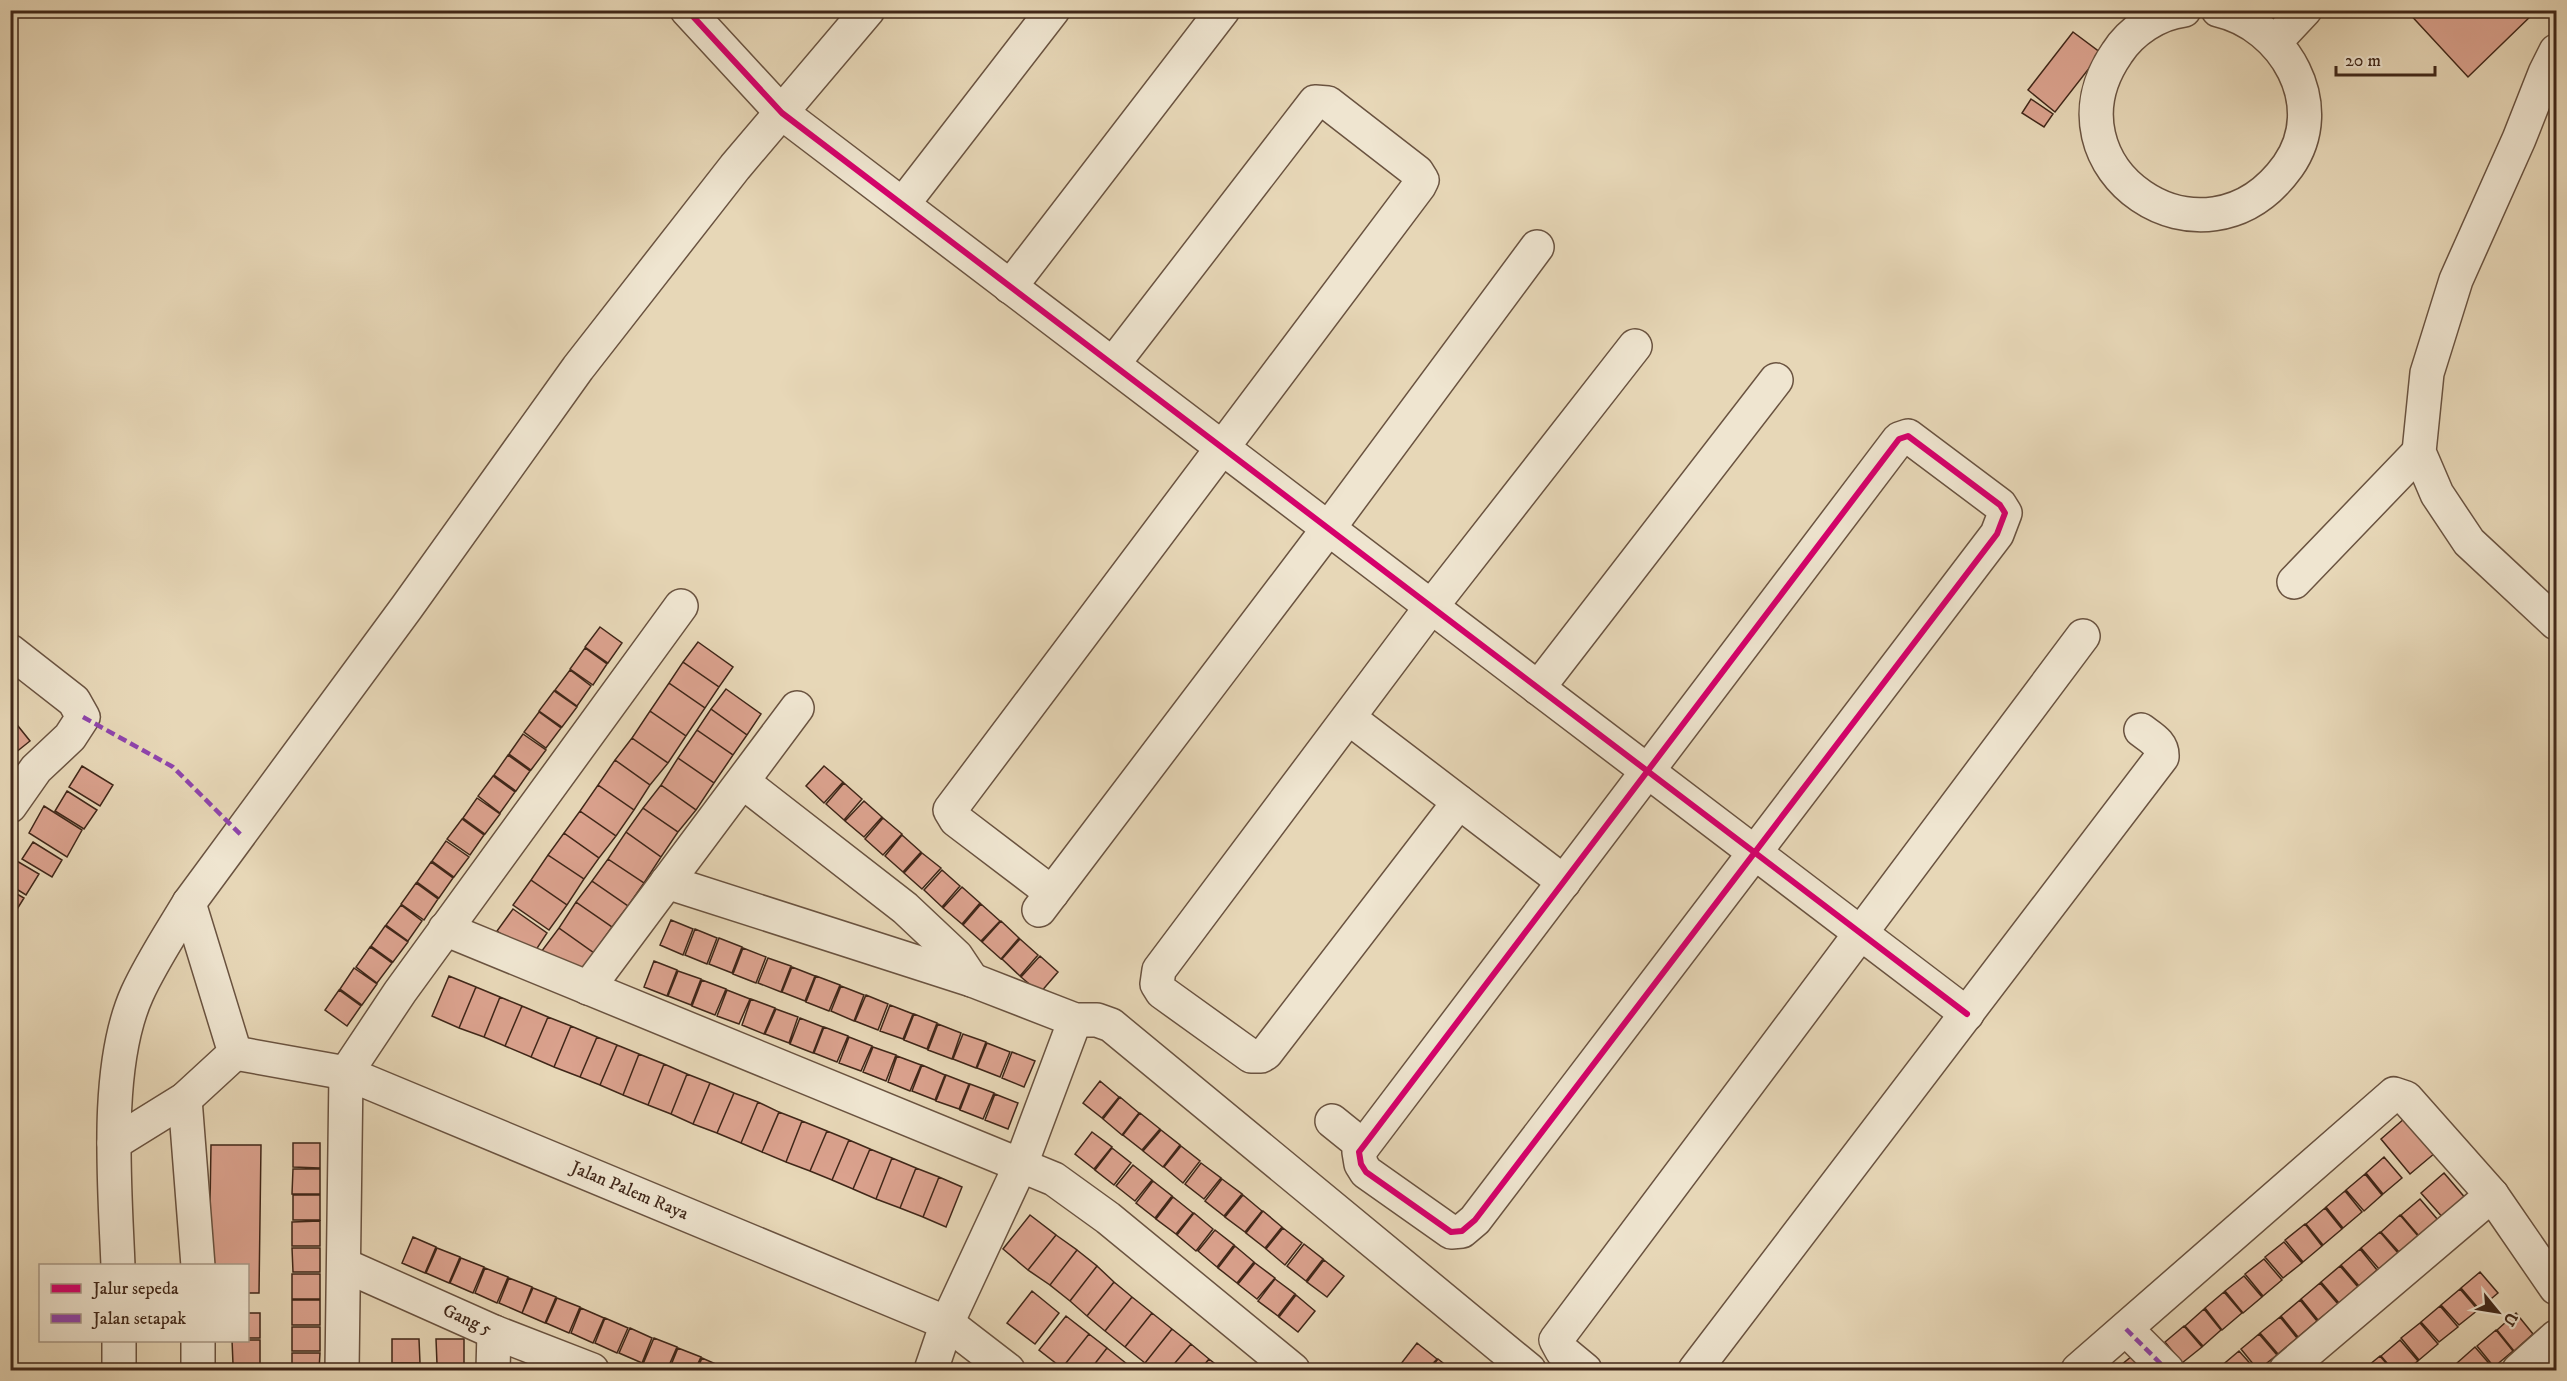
<svg xmlns="http://www.w3.org/2000/svg" width="2567" height="1381" viewBox="0 0 2567 1381" font-family="'IM FELL DW Pica',serif">
	<style>
		.building { fill: #dba28e; stroke: #402719; stroke-width: 1.5 }
		.lines { fill: none; stroke-linecap: round; stroke-linejoin: round }
		.minor-casing { stroke: #6a5340; stroke-width: 36 }
		.minor { stroke: #efe5d0; stroke-width: 33 }
		.quiet { stroke: #8e44ad; stroke-width: 4.5; stroke-dasharray: 9 4.5; stroke-linecap: butt }
		.cycleway-casing { stroke: #efe5d0; stroke-width: 10 }
		.cycleway { stroke: #d6006c; stroke-width: 6 }
		.labels { text-anchor: middle; dominant-baseline: central; stroke-width: 5; stroke-linejoin: round; paint-order: stroke }
		.street-label { font-size: 18px; fill: #402719; stroke: #efe5d0 }
	</style>
	<rect width="100%" height="100%" fill="#e7d7b7"/>
	<filter id="stains"><feTurbulence type="fractalNoise" baseFrequency=".00333" numOctaves="4"/><feColorMatrix values="0 0 0 0 .2 0 0 0 0 .09 0 0 0 0 .02 0 0 0 .5 -.17"/></filter>
	<radialGradient id="worn" r=".72"><stop offset=".6" stop-color="#630" stop-opacity="0"/><stop offset="1" stop-color="#630" stop-opacity=".3"/></radialGradient>
	<!-- building -->
	<path class="building" d="M2406 10H2537L2468 77Z
		M2073 32 2101 53 2055 112 2028 90Z
		M2031 99 2053 114 2044 127 2022 113Z
		M600 627 622 643 608 663 585 647Z
		M698 642 733 667 719 687 683 662Z
		M585 648 607 664 593 685 570 669Z
		M683 662 719 687 705 708 669 683Z
		M570 670 591 686 577 706 555 690Z
		M669 683 705 708 686 736 650 711Z
		M726 689 761 714 747 735 711 709Z
		M554 691 577 707 562 727 539 711Z
		M711 709 747 735 733 755 697 730Z
		M650 711 686 736 668 763 632 738Z
		M539 712 561 728 546 748 524 732Z
		M10 716 30 741 10 757Z
		M697 730 733 755 714 783 678 758Z
		M523 734 546 750 531 770 509 754Z
		M632 738 668 763 650 785 615 760Z
		M508 755 530 771 516 791 494 775Z
		M678 758 714 783 696 810 661 785Z
		M615 760 650 785 634 810 598 785Z
		M82 766 113 785 100 806 69 787Z
		M824 766 843 782 824 803 806 786Z
		M493 776 515 792 500 813 478 796Z
		M844 783 862 799 844 820 826 804Z
		M598 785 634 810 616 836 580 811Z
		M661 785 696 810 678 832 643 808Z
		M67 791 97 810 84 829 55 811Z
		M477 798 500 814 485 834 463 818Z
		M864 801 882 817 864 837 845 821Z
		M44 806 82 830 67 857 29 833Z
		M643 808 678 832 661 857 626 832Z
		M580 811 616 836 599 858 564 833Z
		M883 818 902 834 883 855 865 839Z
		M462 819 484 835 470 855 447 839Z
		M626 832 661 857 644 883 608 859Z
		M564 833 599 858 584 879 548 855Z
		M902 835 921 852 903 872 885 856Z
		M446 841 469 857 454 877 432 861Z
		M33 842 62 860 52 877 22 859Z
		M922 853 941 868 922 889 904 873Z
		M548 855 584 879 567 905 531 880Z
		M10 857 39 874 26 895 10 885Z
		M608 859 644 883 628 906 592 881Z
		M431 862 453 878 439 898 417 882Z
		M942 870 960 886 942 907 924 890Z
		M531 880 567 905 549 930 513 905Z
		M592 881 628 906 612 927 576 902Z
		M416 883 438 899 424 920 401 904Z
		M962 887 980 903 962 924 943 908Z
		M10 890 24 898 11 919 10 918Z
		M576 902 612 927 594 953 559 928Z
		M981 904 1000 921 981 941 963 925Z
		M401 905 422 921 408 941 386 925Z
		M513 909 547 933 532 956 497 931Z
		M671 920 693 929 683 955 660 945Z
		M1001 921 1019 938 1001 959 982 942Z
		M385 926 408 942 393 962 371 946Z
		M559 928 594 953 577 977 541 952Z
		M695 929 717 938 707 964 685 955Z
		M719 938 742 947 732 973 709 964Z
		M1020 939 1038 955 1020 976 1002 959Z
		M370 947 392 963 377 983 356 967Z
		M743 948 766 957 756 983 733 974Z
		M1040 956 1058 972 1040 993 1021 977Z
		M768 958 791 966 781 992 758 983Z
		M654 961 677 970 667 996 644 987Z
		M792 967 815 976 805 1001 782 992Z
		M354 968 377 984 362 1005 340 989Z
		M678 971 701 979 691 1005 668 996Z
		M449 976 476 987 459 1028 432 1016Z
		M816 976 840 985 829 1011 806 1002Z
		M702 980 726 989 715 1015 692 1006Z
		M841 986 864 995 854 1021 831 1011Z
		M476 987 500 997 484 1037 459 1028Z
		M339 990 361 1006 347 1026 325 1010Z
		M727 990 750 999 739 1024 717 1016Z
		M866 995 888 1004 878 1030 855 1021Z
		M500 997 522 1006 505 1046 484 1037Z
		M751 999 775 1008 764 1034 742 1025Z
		M890 1005 913 1014 903 1039 880 1031Z
		M522 1006 548 1017 531 1057 505 1046Z
		M776 1009 798 1017 789 1043 765 1034Z
		M914 1014 937 1023 927 1049 904 1040Z
		M548 1017 571 1026 554 1067 531 1057Z
		M800 1018 823 1027 813 1053 790 1044Z
		M938 1024 961 1033 952 1059 928 1050Z
		M571 1026 597 1037 580 1077 554 1067Z
		M824 1027 848 1036 837 1062 814 1053Z
		M963 1034 986 1042 976 1068 953 1059Z
		M597 1037 617 1045 600 1085 580 1077Z
		M849 1037 872 1046 861 1071 839 1063Z
		M987 1043 1010 1052 1000 1077 977 1068Z
		M617 1045 639 1054 623 1095 600 1085Z
		M873 1047 896 1055 886 1081 863 1072Z
		M1012 1052 1035 1061 1024 1087 1002 1078Z
		M639 1054 664 1064 648 1105 623 1095Z
		M897 1056 921 1065 910 1091 888 1082Z
		M664 1064 687 1074 671 1114 648 1105Z
		M922 1065 945 1075 935 1100 912 1091Z
		M687 1074 710 1083 693 1124 671 1114Z
		M946 1075 969 1084 959 1109 936 1101Z
		M1100 1081 1119 1097 1102 1118 1083 1103Z
		M710 1083 734 1093 717 1133 693 1124Z
		M970 1084 994 1093 983 1119 960 1110Z
		M734 1093 758 1102 741 1143 717 1133Z
		M995 1094 1018 1103 1008 1129 985 1120Z
		M1120 1097 1139 1113 1122 1135 1103 1119Z
		M758 1102 779 1112 762 1152 741 1143Z
		M779 1112 802 1121 786 1162 762 1152Z
		M1140 1113 1160 1129 1142 1150 1123 1135Z
		M2405 1118 2435 1153 2410 1174 2381 1139Z
		M802 1121 827 1131 810 1171 786 1162Z
		M1161 1130 1180 1145 1163 1167 1143 1151Z
		M827 1131 849 1140 832 1180 810 1171Z
		M1092 1132 1112 1147 1094 1169 1075 1154Z
		M849 1140 870 1149 853 1189 832 1180Z
		M293 1143H320V1168L293 1167Z
		M211 1145H261L259 1293H248V1266H209Z
		M1181 1146 1200 1161 1183 1183 1164 1167Z
		M1112 1148 1131 1163 1114 1185 1095 1170Z
		M870 1149 892 1158 876 1199 853 1189Z
		M2384 1157 2402 1178 2383 1194 2366 1173Z
		M892 1158 916 1168 900 1208 876 1199Z
		M1201 1163 1221 1178 1204 1199 1185 1184Z
		M1133 1165 1152 1180 1135 1201 1116 1186Z
		M916 1168 939 1177 923 1217 900 1208Z
		M293 1169H320V1194H292Z
		M2444 1173 2467 1200 2444 1219 2421 1193Z
		M2365 1174 2382 1195 2364 1211 2346 1190Z
		M939 1177 962 1187 946 1227 923 1217Z
		M1222 1179 1242 1194 1224 1216 1205 1201Z
		M1153 1181 1172 1196 1155 1218 1136 1203Z
		M2345 1191 2362 1212 2343 1228 2326 1207Z
		M293 1195H320V1220H293Z
		M1243 1195 1262 1211 1245 1232 1225 1217Z
		M1173 1197 1193 1213 1176 1234 1156 1219Z
		M2420 1199 2438 1220 2419 1236 2401 1215Z
		M2325 1208 2342 1229 2323 1245 2306 1224Z
		M1263 1211 1282 1227 1265 1248 1246 1233Z
		M1194 1213 1213 1229 1196 1251 1177 1235Z
		M1030 1215 1056 1235 1028 1270 1003 1249Z
		M2400 1215 2418 1236 2399 1252 2381 1232Z
		M320 1221V1246H292V1222Z
		M2305 1224 2322 1246 2303 1262 2285 1240Z
		M1283 1228 1302 1243 1285 1265 1266 1249Z
		M1215 1230 1234 1245 1217 1267 1198 1251Z
		M2380 1232 2398 1253 2379 1269 2361 1248Z
		M1056 1235 1077 1250 1050 1285 1028 1270Z
		M413 1237 436 1247 425 1273 402 1263Z
		M2284 1242 2302 1263 2283 1278 2265 1257Z
		M1304 1244 1323 1259 1306 1281 1287 1266Z
		M1235 1246 1254 1262 1237 1283 1218 1268Z
		M292 1248H320V1272H293Z
		M437 1248 460 1257 449 1283 426 1273Z
		M2360 1249 2377 1270 2359 1286 2341 1265Z
		M1077 1250 1097 1266 1070 1301 1050 1285Z
		M461 1258 484 1267 473 1293 450 1283Z
		M2264 1259 2282 1280 2263 1296 2245 1274Z
		M1324 1260 1344 1276 1327 1297 1307 1282Z
		M1255 1263 1275 1278 1257 1299 1238 1284Z
		M1097 1266 1114 1282 1087 1316 1070 1301Z
		M2340 1266 2358 1287 2339 1303 2321 1282Z
		M485 1268 508 1277 497 1303 475 1293Z
		M2480 1272 2498 1293 2479 1309 2461 1288Z
		M292 1274H320V1299H292Z
		M2244 1276 2262 1297 2243 1313 2225 1291Z
		M509 1278 532 1287 522 1313 499 1303Z
		M1275 1279 1295 1294 1278 1316 1258 1301Z
		M1114 1282 1132 1297 1105 1331 1087 1316Z
		M2320 1283 2338 1304 2318 1320 2301 1299Z
		M533 1288 556 1297 545 1323 522 1313Z
		M2460 1289 2478 1310 2459 1325 2441 1305Z
		M1032 1291 1059 1313 1035 1344 1007 1323Z
		M2224 1292 2242 1313 2222 1330 2205 1308Z
		M1296 1295 1315 1311 1298 1332 1279 1317Z
		M1132 1297 1152 1313 1125 1347 1105 1331Z
		M557 1298 580 1307 569 1333 546 1323Z
		M292 1300H320V1325H292Z
		M2300 1300 2317 1321 2298 1337 2281 1316Z
		M2440 1306 2458 1327 2439 1342 2421 1322Z
		M581 1308 604 1318 593 1343 571 1333Z
		M2204 1309 2221 1330 2203 1346 2185 1326Z
		M248 1313H260V1338H248Z
		M1152 1313 1172 1329 1145 1363 1125 1347Z
		M2516 1313 2533 1334 2514 1351 2497 1330Z
		M1066 1316 1089 1334 1062 1368 1039 1350Z
		M2280 1317 2297 1338 2278 1354 2260 1333Z
		M605 1318 628 1328 617 1353 595 1343Z
		M2420 1323 2438 1344 2419 1360 2401 1338Z
		M2184 1326 2202 1347 2182 1363 2165 1342Z
		M292 1327H320V1351H292Z
		M630 1328 652 1338 642 1363 619 1353Z
		M1172 1329 1191 1344 1169 1370H1154L1145 1363Z
		M2496 1330 2513 1351 2494 1367 2477 1346Z
		M1089 1334 1107 1348 1090 1370H1065L1062 1368Z
		M2259 1334 2277 1355 2258 1370 2241 1349Z
		M654 1338 677 1347 667 1370 643 1364Z
		M392 1339H419L420 1363H392Z
		M436 1339H464V1364H437Z
		M232 1340H260V1364H233Z
		M2400 1340 2418 1361 2406 1370H2393L2381 1356Z
		M1417 1343 1437 1359 1427 1370H1407L1400 1365Z
		M1191 1344 1209 1359 1200 1370H1169Z
		M2475 1347 2493 1368 2491 1370H2463L2457 1363Z
		M678 1348 701 1357 695 1370H669Z
		M1107 1348 1127 1364 1121 1370H1090Z
		M2239 1351 2256 1370H2223L2220 1367Z
		M292 1353H320L319 1370H292Z
		M2132 1356 2144 1370H2115Z
		M2380 1356 2392 1370H2363Z
		M702 1358 725 1368 724 1370H697Z
		M1209 1359 1223 1370H1200Z
		M1438 1359 1452 1370H1429Z
		M392 1365H420L419 1370H392Z
		M436 1365H464V1370H436Z
		M232 1366H260V1370H232Z"/>
	<g class="lines">
		<defs>
			<g id="minor">
				<path d="M687 10 782 113 1967 1014"/>
				<path d="M2184 10C2158 13 2131 31 2117 53 2038 167 2204 283 2288 166 2331 105 2284 25 2218 10"/>
				<path d="M2275 42 2305 10"/>
				<path d="M2556 51 2545 73 2519 139 2456 280 2427 373 2419 452 2437 494 2469 542 2556 623"/>
				<path d="M903 204 1053 10"/>
				<path d="M1010 287 1223 10"/>
				<path d="M1908 436 2000 505 2005 513 1997 534 1475 1220 1462 1231 1451 1232 1366 1172 1361 1164 1359 1152 1899 439Z"/>
				<path d="M2294 582 2419 452"/>
				<path d="M10 651 74 701 83 717 70 737 36 769 10 806"/>
				<path d="M1538 688 1776 380"/>
				<path d="M1349 718 1564 882"/>
				<path d="M743 782 905 908 956 956 972 980"/>
				<path d="M1459 802 1266 1053 1261 1056H1251L1162 992 1157 984 1159 970 1431 607 1635 346"/>
				<path d="M667 882 972 980 1075 1020H1097L1111 1025 1529 1370"/>
				<path d="M1052 893 956 820 950 810 1419 186 1422 180 1417 172 1328 103 1315 102 1113 364"/>
				<path d="M1039 910 1328 529 1537 247"/>
				<path d="M445 929 1054 1179 1108 1218 1293 1370"/>
				<path d="M588 988 797 708"/>
				<path id="s1" d="M235 1053 346 1073 947 1323 1008 1370"/>
				<path d="M185 1099 198 1266"/>
				<path d="M1332 1121 1363 1146"/>
				<path d="M114 1143 185 1099 235 1053 189 903"/>
				<path id="s2" d="M344 1265 494 1332 592 1370"/>
				<path d="M118 1266C115 1187 104 1067 137 994 151 963 171 933 189 903L407 607 578 368 735 167 868 10"/>
				<path d="M2126 1329 2167 1370"/>
				<path d="M119 1340V1370"/>
				<path d="M198 1340V1370"/>
				<path d="M342 1370 346 1073 400 992 681 606"/>
				<path d="M493 1370 494 1332"/>
				<path d="M931 1370 947 1323 1021 1164 1075 1020"/>
				<path d="M1585 1370 1562 1351 1556 1340 2083 636"/>
				<path d="M1695 1370 2162 757C2163 743 2150 737 2141 730"/>
				<path d="M2078 1370 2394 1094 2406 1098 2492 1195 2556 1288"/>
				<path d="M2286 1370 2492 1195"/>
				<path d="M2519 1370 2556 1337"/>
			</g>
		</defs>
		<!-- minor casing -->
		<use href="#minor" class="minor-casing"/>
		<!-- minor -->
		<use href="#minor" class="minor"/>
		<!-- quiet -->
		<path class="quiet" d="M83 717 173 767 241 835
			M2126 1329 2167 1370"/>
		<defs>
			<path id="cycleway" d="M687 10 782 113 1967 1014
				M1908 436 2000 505 2005 513 1997 534 1475 1220 1462 1231 1451 1232 1366 1172 1361 1164 1359 1152 1899 439Z"/>
		</defs>
		<!-- cycleway casing -->
		<use href="#cycleway" class="cycleway-casing"/>
		<!-- cycleway -->
		<use href="#cycleway" class="cycleway"/>
	</g>
	<g class="labels">
		<!-- street labels -->
		<g class="street-label">
			<text stroke="none"><textPath href="#s1" startOffset="420">Jalan Palem Raya</textPath></text>
			<text stroke="none"><textPath href="#s2" startOffset="135">Gang 5</textPath></text>
		</g>
	</g>
	<!-- margin -->
	<rect width="2567" height="1381" fill="none" stroke="#e7d7b7" stroke-width="36"/>
	<rect x="12" y="12" width="2543" height="1357" fill="none" stroke="#402719" stroke-width="3"/>
	<rect x="18" y="18" width="2531" height="1345" fill="none" stroke="#402719" stroke-width="1.5"/>
	<!-- legend -->
	<rect x="39" y="1264" width="210" height="78" fill="#efe5d0" stroke="#a99987" stroke-width="1.5"/>
	<rect x="51" y="1284" width="30" height="9" fill="#d6006c" stroke="#a99987" stroke-width="1.5"/>
	<text x="93" y="1294" font-size="18" fill="#402719">Jalur sepeda</text>
	<rect x="51" y="1314" width="30" height="9" fill="#8e44ad" stroke="#a99987" stroke-width="1.5"/>
	<text x="93" y="1324" font-size="18" fill="#402719">Jalan setapak</text>
	<!-- north arrow -->
	<g transform="translate(2498 1312) rotate(120)" stroke="#efe5d0" stroke-width="4.5" paint-order="stroke">
	<path d="M0-4.5L10 22L0 15L-10 22Z" fill="#402719"/>
	<text y="-9" font-size="16" font-weight="bold" text-anchor="middle" fill="#402719">U</text>
	</g>
	<!-- scale -->
	<path d="M2336 66v9h99v-9" fill="none" stroke="#402719" stroke-width="3"/>
	<text x="2345" y="66" font-size="18" fill="#402719" stroke="#efe5d0" stroke-width="4.5" paint-order="stroke">20 m</text>
	<rect width="100%" height="100%" filter="url(#stains)"/>
	<rect width="100%" height="100%" fill="url(#worn)"/>
</svg>
